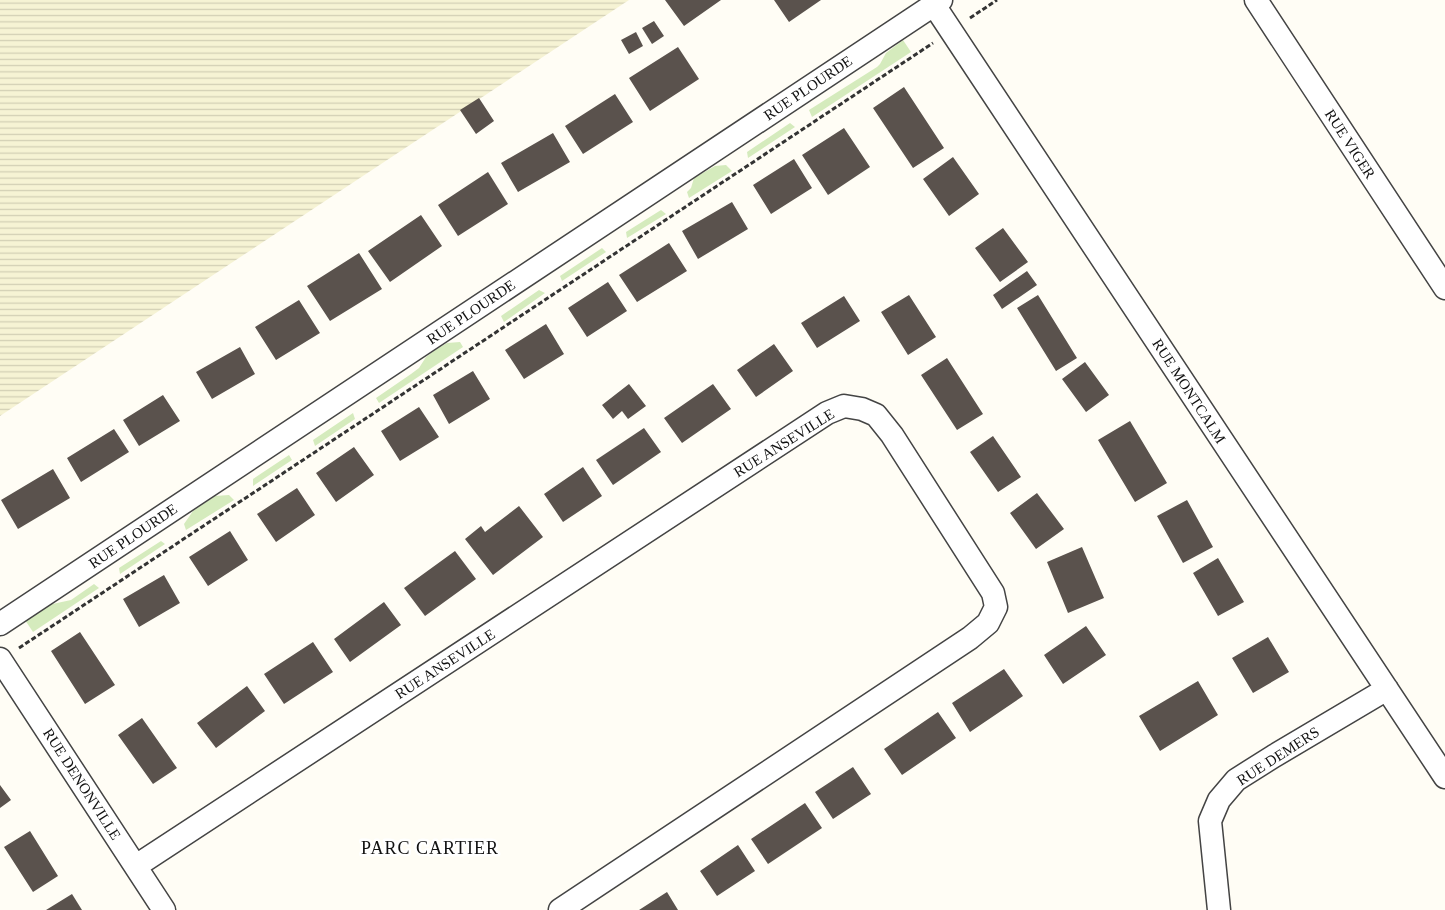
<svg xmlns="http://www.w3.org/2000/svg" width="1445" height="910" viewBox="0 0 1445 910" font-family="'Times New Roman',serif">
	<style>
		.farmland { fill: url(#farmland-rules) }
		.green { fill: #d5ebbd }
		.building { fill: #5a524d }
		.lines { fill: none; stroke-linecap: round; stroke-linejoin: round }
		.minor-casing { stroke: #444; stroke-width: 25 }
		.path { stroke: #333; stroke-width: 3; stroke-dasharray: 5 2.5; stroke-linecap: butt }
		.minor { stroke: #fff; stroke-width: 22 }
		.labels { text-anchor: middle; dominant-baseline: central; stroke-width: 5; stroke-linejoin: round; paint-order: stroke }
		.street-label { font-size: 15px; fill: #111; stroke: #fff }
		.quarter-label { font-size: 18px; letter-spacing: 1px; fill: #111; stroke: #fff }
	</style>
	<defs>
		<pattern id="farmland-rules" width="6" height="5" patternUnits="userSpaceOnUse" patternTransform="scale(1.25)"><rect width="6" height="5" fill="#f6f3d4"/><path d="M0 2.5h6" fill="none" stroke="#d2cfb5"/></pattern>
	</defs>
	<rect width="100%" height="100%" fill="#fffdf5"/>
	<!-- farmland -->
	<path class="farmland" d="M0 0H629L0 416Z"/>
	<!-- green -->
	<path class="green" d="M903 40 911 52 812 117 809 110 877 67 880 64 886 53Z
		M790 123 795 127 748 158 747 152Z
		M726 165 732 171 689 198 687 192 691 188 694 178 715 166Z
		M661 210 666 214 627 238 626 232Z
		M602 248 606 252 562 281 560 276Z
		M539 290 545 293 504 322 501 316Z
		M460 342 463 347 379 403 376 398 411 374 419 368 426 357 435 350 447 343Z
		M353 413 355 419 315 446 313 440Z
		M289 455 292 460 253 486V479Z
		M229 495 234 500 186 530 184 524 193 511 215 496Z
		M161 541 165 544 120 574 119 568Z
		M94 584 99 588 33 632 25 620 48 605 71 600Z"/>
	<!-- building -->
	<path class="building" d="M665 0H721L684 26Z
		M774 0H821L789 22Z
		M654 21 664 36 652 44 642 28Z
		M636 32 643 46 629 54 621 40Z
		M678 47 699 79 650 111 629 78Z
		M904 87 944 148 913 168 873 108Z
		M615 94 633 122 583 154 565 126Z
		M479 98 494 121 476 134 460 110Z
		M844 128 870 167 828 195 802 155Z
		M553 133 570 162 518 192 501 163Z
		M953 157 979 194 949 216 923 179Z
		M794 159 812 188 771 214 753 185Z
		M488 172 508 204 458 236 438 205Z
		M732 202 748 229 698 259 682 231Z
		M421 215 442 246 390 282 368 251Z
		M1003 228 1028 262 1000 282 975 248Z
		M669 243 687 271 637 302 619 275Z
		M359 253 382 289 330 321 307 286Z
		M1027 271 1037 285 1002 309 993 295Z
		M608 282 627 311 587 337 568 308Z
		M909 295 936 337 908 355 881 312Z
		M1038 295 1077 358 1056 371 1017 308Z
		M844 296 860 321 817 348 801 323Z
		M299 300 320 333 276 360 255 327Z
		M546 324 564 354 524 379 505 350Z
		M774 344 793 371 756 397 737 370Z
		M240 347 255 374 212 399 196 372Z
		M947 358 983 414 957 430 921 375Z
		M1085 362 1109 395 1086 412 1062 379Z
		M473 371 490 399 449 424 433 395Z
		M629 384 646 406 628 419 622 411 613 419 602 405Z
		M713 384 731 409 682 443 664 418Z
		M163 395 180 421 139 446 123 420Z
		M419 407 439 437 400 461 381 431Z
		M1130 421 1167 483 1135 502 1098 440Z
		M644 428 661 452 613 485 596 460Z
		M114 429 129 452 81 482 67 458Z
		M993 436 1021 477 998 492 970 452Z
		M354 447 374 475 336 502 316 473Z
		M583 467 602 496 563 522 544 494Z
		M53 469 70 498 18 529 1 500Z
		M297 488 315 515 276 542 257 514Z
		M1037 493 1064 529 1036 549 1010 513Z
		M1187 500 1213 547 1183 563 1157 516Z
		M519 506 543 537 493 575 465 539 481 526 485 532Z
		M230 531 248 560 208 586 189 557Z
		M1082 547 1104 598 1068 613 1047 562Z
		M455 551 476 579 425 616 404 588Z
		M1218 558 1244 602 1218 616 1193 573Z
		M164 575 180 603 139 627 123 599Z
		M384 602 401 625 350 662 334 639Z
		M1086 626 1106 655 1063 684 1044 655Z
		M80 632 115 685 85 704 51 651Z
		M1268 637 1289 672 1253 693 1232 658Z
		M313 642 333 672 284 704 264 674Z
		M1004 669 1023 696 970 732 952 703Z
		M1198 681 1218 715 1160 751 1139 716Z
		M247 686 265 711 216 748 197 723Z
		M938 712 956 738 902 775 884 749Z
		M142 718 177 768 153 784 118 735Z
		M853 767 871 794 833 819 815 792Z
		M0 785 11 800 0 808Z
		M805 803 822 828 768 864 751 839Z
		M30 831 58 876 33 892 4 847Z
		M738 845 755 871 717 896 700 871Z
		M667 892 678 910H639Z
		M72 894 82 910H46Z"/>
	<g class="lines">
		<defs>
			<path id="minor" d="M1256 0 1445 288
				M934 5 1445 777
				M0 624 941 0
				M0 659 164 910
				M136 866 827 413 844 406 862 409 876 415 892 435 993 593 996 607 988 623 970 638 560 910
				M1219 910 1210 821 1219 800 1236 780 1274 756 1387 689"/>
		</defs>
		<!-- minor casing -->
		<use href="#minor" class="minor-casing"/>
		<!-- path -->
		<path class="path" d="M970 18 997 0
			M19 648 933 43"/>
		<!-- minor -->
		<use href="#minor" class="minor"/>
	</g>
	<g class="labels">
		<!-- street labels -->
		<g class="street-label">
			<text transform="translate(808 88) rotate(-34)">RUE PLOURDE</text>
			<text transform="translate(1350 144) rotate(57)">RUE VIGER</text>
			<text transform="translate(471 312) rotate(-34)">RUE PLOURDE</text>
			<text transform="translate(1189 391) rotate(57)">RUE MONTCALM</text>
			<text transform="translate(784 443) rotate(-32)">RUE ANSEVILLE</text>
			<text transform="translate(133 536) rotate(-34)">RUE PLOURDE</text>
			<text transform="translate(445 664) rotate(-33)">RUE ANSEVILLE</text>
			<text transform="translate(1278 756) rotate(-33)">RUE DEMERS</text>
			<text transform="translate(82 784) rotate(57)">RUE DENONVILLE</text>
		</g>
		<!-- quarter labels -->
		<g class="quarter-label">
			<text x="430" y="848">PARC CARTIER</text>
		</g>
	</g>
</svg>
